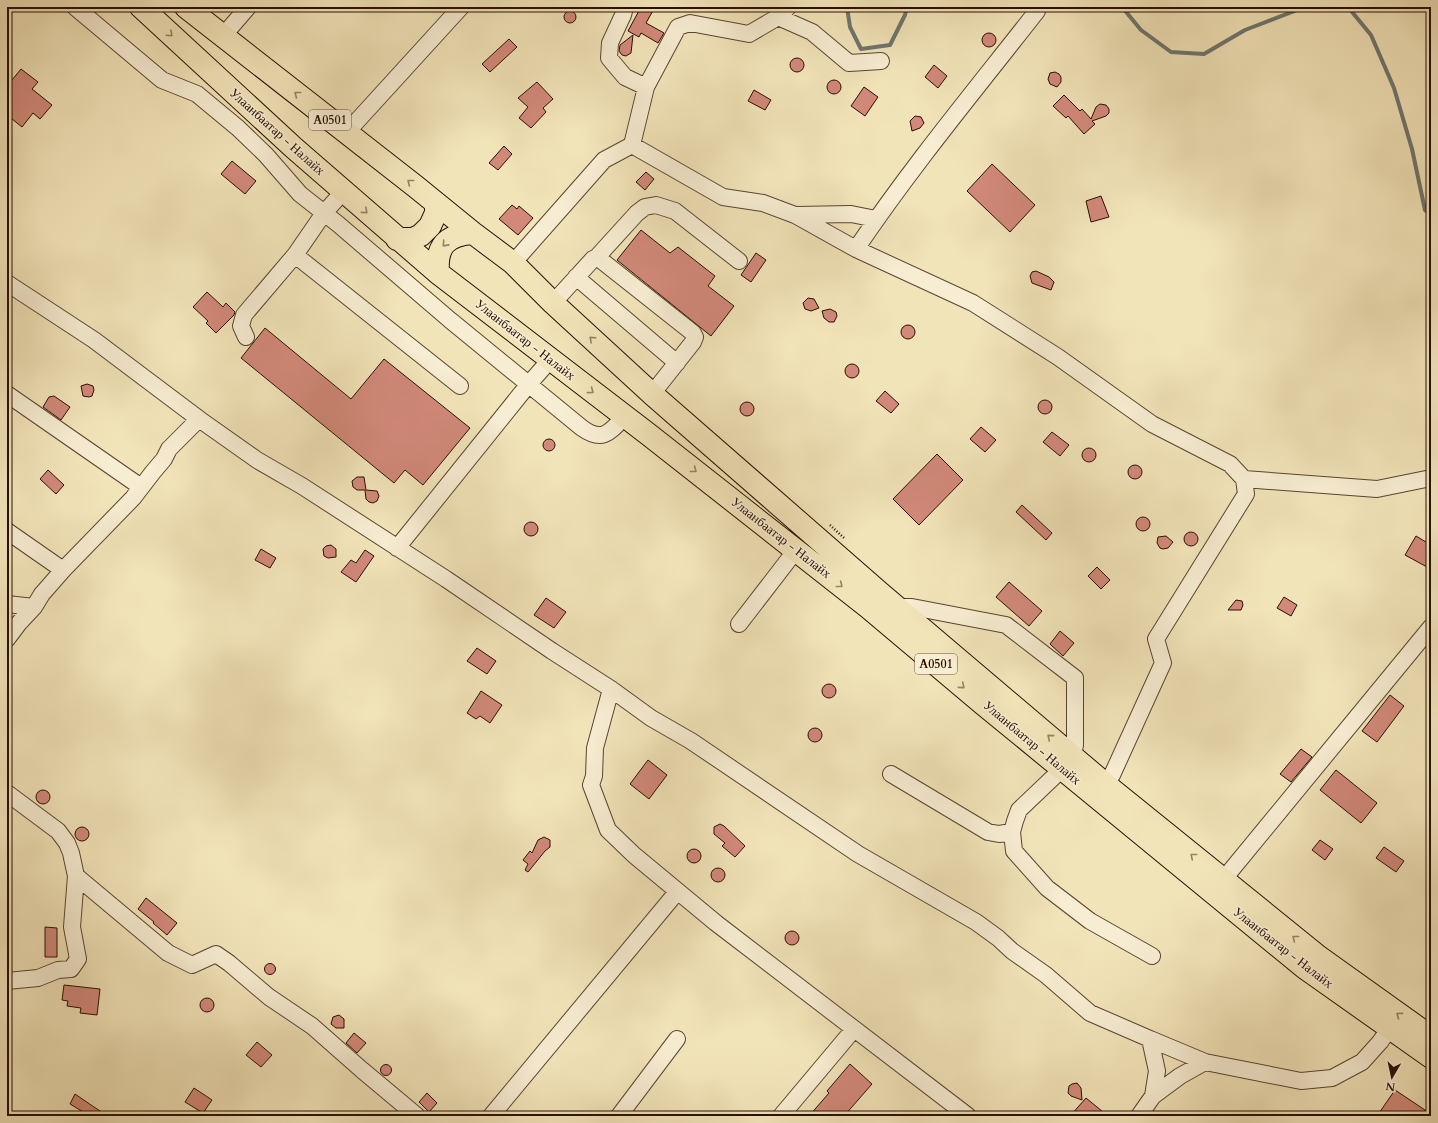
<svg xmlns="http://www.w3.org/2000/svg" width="1438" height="1123" viewBox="0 0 1438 1123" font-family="Cardo,serif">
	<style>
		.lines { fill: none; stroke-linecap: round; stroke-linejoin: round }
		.stream { stroke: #6f766f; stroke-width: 4 }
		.building { fill: #d2897a; stroke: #280e01 }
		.minor-casing { stroke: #5a442f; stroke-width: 18 }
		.highway-casing { stroke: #280e01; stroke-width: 24 }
		.path { stroke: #280e01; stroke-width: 2.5; stroke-dasharray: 1 2; stroke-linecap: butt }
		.minor { stroke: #f7edd2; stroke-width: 16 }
		.highway { stroke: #f2e4b9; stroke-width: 22 }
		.oneway { stroke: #978466 }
		.labels { text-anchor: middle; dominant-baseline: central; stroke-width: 3; stroke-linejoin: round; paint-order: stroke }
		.shield { fill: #f7edd2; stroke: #665140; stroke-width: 1 }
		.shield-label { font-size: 12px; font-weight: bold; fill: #280e01 }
		.street-label { font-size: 13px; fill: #280e01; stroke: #f7edd2 }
	</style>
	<rect width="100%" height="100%" fill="#f2e4b9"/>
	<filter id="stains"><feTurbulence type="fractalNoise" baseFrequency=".005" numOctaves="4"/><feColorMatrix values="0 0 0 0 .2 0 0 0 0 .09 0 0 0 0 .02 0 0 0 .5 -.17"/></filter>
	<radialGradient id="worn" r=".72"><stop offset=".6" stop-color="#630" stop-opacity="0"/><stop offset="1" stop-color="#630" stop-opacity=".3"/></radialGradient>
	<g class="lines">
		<!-- stream -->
		<path class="stream" d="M847 7 850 27 861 49 890 45 905 15 907 7
			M1122 7 1141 30 1171 52 1204 54 1245 30 1305 7
			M1348 7 1371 35 1394 88 1412 149 1425 210 1431 215"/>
	</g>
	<!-- building -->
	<path class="building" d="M641 7H655L646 23 664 33 658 43 641 33 639 37 628 31Z
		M564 17a6 6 0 1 1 12 0a6 6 0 1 1-12 0Z
		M982 40a7 7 0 1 1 14 0a7 7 0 1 1-14 0Z
		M633 35 631 53 626 56 622 55 619 51 620 45Z
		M509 39 517 47 490 72 482 64Z
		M790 65a7 7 0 1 1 14 0a7 7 0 1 1-14 0Z
		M934 65 947 76 938 88 925 77Z
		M21 69 38 82 32 89 52 105 40 119 33 113 22 127 7 115V86Z
		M1055 72 1059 74 1061 77V82L1057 87 1050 84 1048 79 1050 73Z
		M827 87a7 7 0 1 1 14 0a7 7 0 1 1-14 0Z
		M537 82 553 99 543 108 546 112 531 128 519 118 528 107 518 98Z
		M864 87 878 97 865 116 851 106Z
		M754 90 771 100 765 110 748 101Z
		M1064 95 1080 111 1082 109 1091 119 1096 107 1100 104 1106 105 1109 109V113L1106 116 1092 121 1095 124 1084 134 1068 116 1066 118 1053 106Z
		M915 116 921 117 924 123 920 128 912 131 910 121Z
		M504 146 512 154 498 170 489 163Z
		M232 161 256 181 245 194 221 174Z
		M992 164 1035 205 1010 232 967 191Z
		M646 172 654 179 645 190 636 182Z
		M1101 196 1109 217 1091 222 1086 201Z
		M512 205 517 209 519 206 533 218 518 235 499 219Z
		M641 230 670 253 678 247 715 276 708 286 734 306 711 336 617 260Z
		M756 253 766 260 751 282 741 275Z
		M1036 271 1049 277 1054 282 1051 290 1032 283 1030 276 1032 272Z
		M207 292 223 307 226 303 235 312 234 315 216 333 206 323 208 321 193 307Z
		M808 298 814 299 819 308 811 311 805 309 803 303Z
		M830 309 836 312 837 316 834 322H829L824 318 822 311Z
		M901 332a7 7 0 1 1 14 0a7 7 0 1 1-14 0Z
		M265 328 351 399 384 359 470 428 423 485 405 470 394 483 241 358Z
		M845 371a7 7 0 1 1 14 0a7 7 0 1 1-14 0Z
		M87 384 93 386 94 390 92 396 89 397 83 396 81 386Z
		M885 391 899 404 891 413 876 401Z
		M54 396 70 407 61 420 43 407 49 397Z
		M1038 407a7 7 0 1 1 14 0a7 7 0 1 1-14 0Z
		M740 409a7 7 0 1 1 14 0a7 7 0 1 1-14 0Z
		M981 427 996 440 985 452 970 439Z
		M1052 432 1069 445 1060 456 1043 442Z
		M543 445a6 6 0 1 1 12 0a6 6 0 1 1-12 0Z
		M1082 455a7 7 0 1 1 14 0a7 7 0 1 1-14 0Z
		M937 454 963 480 919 525 893 499Z
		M1128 472a7 7 0 1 1 14 0a7 7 0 1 1-14 0Z
		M48 470 64 485 56 494 40 479Z
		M357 477H364L366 490 377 491 379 496 377 501 373 503 369 502 366 499 365 490H357L353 487 352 481Z
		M1022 505 1052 533 1046 540 1016 512Z
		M1136 524a7 7 0 1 1 14 0a7 7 0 1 1-14 0Z
		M524 529a7 7 0 1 1 14 0a7 7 0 1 1-14 0Z
		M1184 539a7 7 0 1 1 14 0a7 7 0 1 1-14 0Z
		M1166 536 1173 542 1168 548 1163 549 1160 548 1157 543 1158 537Z
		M1416 536 1431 545V559L1427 567 1405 555Z
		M331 545 336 549V557L328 558 324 556 323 549 326 546Z
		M261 549 276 558 270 568 255 560Z
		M365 550 374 556 356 582 341 572 351 560 356 563Z
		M1097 567 1110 580 1101 589 1088 576Z
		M1009 582 1042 611 1029 626 996 597Z
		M1284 597 1297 605 1291 616 1277 608Z
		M546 598 566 612 554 628 534 615Z
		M1236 600 1242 601 1243 605 1241 610H1228Z
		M1060 631 1074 643 1063 656 1050 644Z
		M477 648 496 661 487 674 467 661Z
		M822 691a7 7 0 1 1 14 0a7 7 0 1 1-14 0Z
		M481 691 502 705 490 723 480 716 476 719 467 713Z
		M1390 695 1404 706 1377 742 1362 731Z
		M808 735a7 7 0 1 1 14 0a7 7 0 1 1-14 0Z
		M1301 749 1312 757 1291 782 1280 774Z
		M648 760 667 775 649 799 630 784Z
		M1336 770 1377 803 1361 823 1320 790Z
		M36 797a7 7 0 1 1 14 0a7 7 0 1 1-14 0Z
		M720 824 724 826 745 846 735 857 722 846 725 843 714 834V827Z
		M75 834a7 7 0 1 1 14 0a7 7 0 1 1-14 0Z
		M544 837 550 840V847L545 851 528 872 525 870 528 864 523 860 530 851 532 853 538 840Z
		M1320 840 1333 849 1325 860 1312 850Z
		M1384 847 1404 861 1396 872 1376 858Z
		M687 856a7 7 0 1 1 14 0a7 7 0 1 1-14 0Z
		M711 875a7 7 0 1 1 14 0a7 7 0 1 1-14 0Z
		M146 898 177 923 167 935 153 923 154 922 138 909Z
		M45 927 57 928V957H45Z
		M785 938a7 7 0 1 1 14 0a7 7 0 1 1-14 0Z
		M264.5 969a5.5 5.5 0 1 1 11 0a5.5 5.5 0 1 1-11 0Z
		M64 985 100 989 97 1015 80 1013 81 1008 67 1006 68 1001 62 1000Z
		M200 1005a7 7 0 1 1 14 0a7 7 0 1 1-14 0Z
		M339 1015 344 1019V1028H336L331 1024 333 1017Z
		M354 1033 366 1043 357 1053 346 1043Z
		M257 1042 272 1055 261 1067 246 1055Z
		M850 1064 872 1084 844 1116H809L829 1093 827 1091Z
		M380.5 1070a5.5 5.5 0 1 1 11 0a5.5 5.5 0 1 1-11 0Z
		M1077 1083 1081 1088 1082 1100 1071 1096 1068 1093 1069 1086 1072 1084Z
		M194 1088 212 1100 203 1113 185 1102Z
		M1395 1090 1431 1114V1116H1377Z
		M427 1093 437 1103 429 1112 419 1102Z
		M75 1094 94 1107 108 1116H83L85 1113 70 1104Z
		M1086 1098 1108 1116H1070Z"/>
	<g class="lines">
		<defs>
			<path id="minor" d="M75 7 162 80 197 94 238 128 266 155 300 194 338 224 450 320 582 428C603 443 610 432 625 416
				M625 7 623 15 610 43 609 58 625 77 646 87
				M778 17 812 32 849 63 881 61
				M223 36 248 7
				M347 132 461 7
				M632 145 723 197 763 203 795 215 856 249 973 303 1058 357 1152 424 1230 464 1244 479 1246 494 1156 639 1163 663 1112 775 1105 784
				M796 215 851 214 876 219
				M856 249C912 166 976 89 1037 11
				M295 255 460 386
				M597 257 637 213 645 207 656 205 675 211 739 261
				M513 263 604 160 632 145 646 87 678 27 690 23 749 34 778 17 788 7
				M576 277 677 363
				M7 283 94 340 199 419
				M553 303 593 259 597 257 693 333 695 337 693 342 652 394
				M246 337 241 326 244 315 295 255 324 213 343 192
				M7 394 141 487
				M1244 479 1377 489 1431 478
				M7 531 63 570
				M397 548 528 385 550 360
				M7 604 34 607
				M898 607H912L1006 625 1075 678V745L1073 756
				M739 624 796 550
				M7 639 19 623 34 607 42 594 63 570 133 498 153 472 164 459 169 449 199 419 257 460 302 486 446 579 552 651 611 689 651 718 691 741 858 854 976 922 998 938 1012 951 1046 975 1090 1013 1150 1039 1157 1071 1153 1096 1139 1116
				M611 689 595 748 594 776 591 785 608 830 634 855 716 923 968 1116
				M1062 769 1019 810 1015 821 1012 832 1014 851 1047 888 1090 921 1152 956
				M891 774 988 832 999 834 1012 832
				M7 793 58 831 67 843 71 853 76 876 72 927 78 959 71 969 58 970 38 978 7 981
				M76 876 168 953 192 965 216 954 229 963 269 997 312 1026 362 1070 417 1116
				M1223 880 1431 627
				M1150 1039 1205 1062 1301 1081 1332 1078 1362 1062 1380 1042 1390 1028
				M1153 1096 1180 1076 1205 1062
				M491 1116 677 892
				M619 1116 677 1039
				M781 1116 854 1029"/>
			<path id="highway" d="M141 7 294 148 438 273 648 434 868 607 982 703 1305 968 1431 1057
				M186 7 415 186 473 233 513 263 553 303 652 394 880 593 1105 784 1319 957 1431 1037
				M397 239H413L421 235 430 226 436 213V203
				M438 273C436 246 446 235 473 233"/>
		</defs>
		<!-- minor casing -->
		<use href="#minor" class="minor-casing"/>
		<!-- highway casing -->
		<use href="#highway" class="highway-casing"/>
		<!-- path -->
		<path class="path" d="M830 525 844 538"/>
		<!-- minor -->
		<use href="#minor" class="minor"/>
		<!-- highway -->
		<use href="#highway" class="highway"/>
	</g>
	<!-- one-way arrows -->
	<defs><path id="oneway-chevron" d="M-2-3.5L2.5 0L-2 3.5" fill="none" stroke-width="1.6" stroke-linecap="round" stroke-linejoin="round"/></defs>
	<g class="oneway">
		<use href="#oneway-chevron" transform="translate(170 34) rotate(43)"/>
		<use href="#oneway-chevron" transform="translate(297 94) rotate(-142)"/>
		<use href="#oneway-chevron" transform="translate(410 182) rotate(-142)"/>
		<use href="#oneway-chevron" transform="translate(365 211) rotate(41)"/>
		<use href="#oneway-chevron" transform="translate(445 244) rotate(132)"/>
		<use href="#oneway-chevron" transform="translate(592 339) rotate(-138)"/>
		<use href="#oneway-chevron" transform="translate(591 391) rotate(37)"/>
		<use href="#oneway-chevron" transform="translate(694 470) rotate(38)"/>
		<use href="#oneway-chevron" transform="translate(840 585) rotate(38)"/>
		<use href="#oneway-chevron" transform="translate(962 686) rotate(40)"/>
		<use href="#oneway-chevron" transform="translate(1050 737) rotate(-140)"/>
		<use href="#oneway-chevron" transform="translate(1193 856) rotate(-141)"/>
		<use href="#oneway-chevron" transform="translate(1295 938) rotate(-141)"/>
		<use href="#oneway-chevron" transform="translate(1399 1015) rotate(-144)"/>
	</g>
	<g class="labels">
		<!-- shield labels -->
		<g class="shield">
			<rect x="309" y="110" width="42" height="20" rx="3"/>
			<rect x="915" y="654" width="42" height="20" rx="3"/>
		</g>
		<g class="shield-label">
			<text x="330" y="120">A0501</text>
			<text x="936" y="664">A0501</text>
		</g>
		<!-- street labels -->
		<g class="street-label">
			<text transform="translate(277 132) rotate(42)">Улаанбаатар - Налайх</text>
			<text transform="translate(525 340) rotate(38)">Улаанбаатар - Налайх</text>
			<text transform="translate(781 538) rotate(38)">Улаанбаатар - Налайх</text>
			<text transform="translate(1032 743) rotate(40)">Улаанбаатар - Налайх</text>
			<text transform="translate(1283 948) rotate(38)">Улаанбаатар - Налайх</text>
		</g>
	</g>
	<!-- margin -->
	<rect width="1438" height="1123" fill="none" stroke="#f2e4b9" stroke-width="24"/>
	<rect x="8" y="8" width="1422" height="1107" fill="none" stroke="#280e01" stroke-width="2"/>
	<rect x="12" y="12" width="1414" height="1099" fill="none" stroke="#280e01"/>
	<!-- north arrow -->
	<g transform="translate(1392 1077) rotate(189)" stroke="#f7edd2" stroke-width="3" paint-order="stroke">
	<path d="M0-3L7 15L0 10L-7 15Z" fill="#280e01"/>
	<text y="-6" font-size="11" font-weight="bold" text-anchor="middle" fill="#280e01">N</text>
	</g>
	<rect width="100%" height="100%" filter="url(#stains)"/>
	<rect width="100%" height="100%" fill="url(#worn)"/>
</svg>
